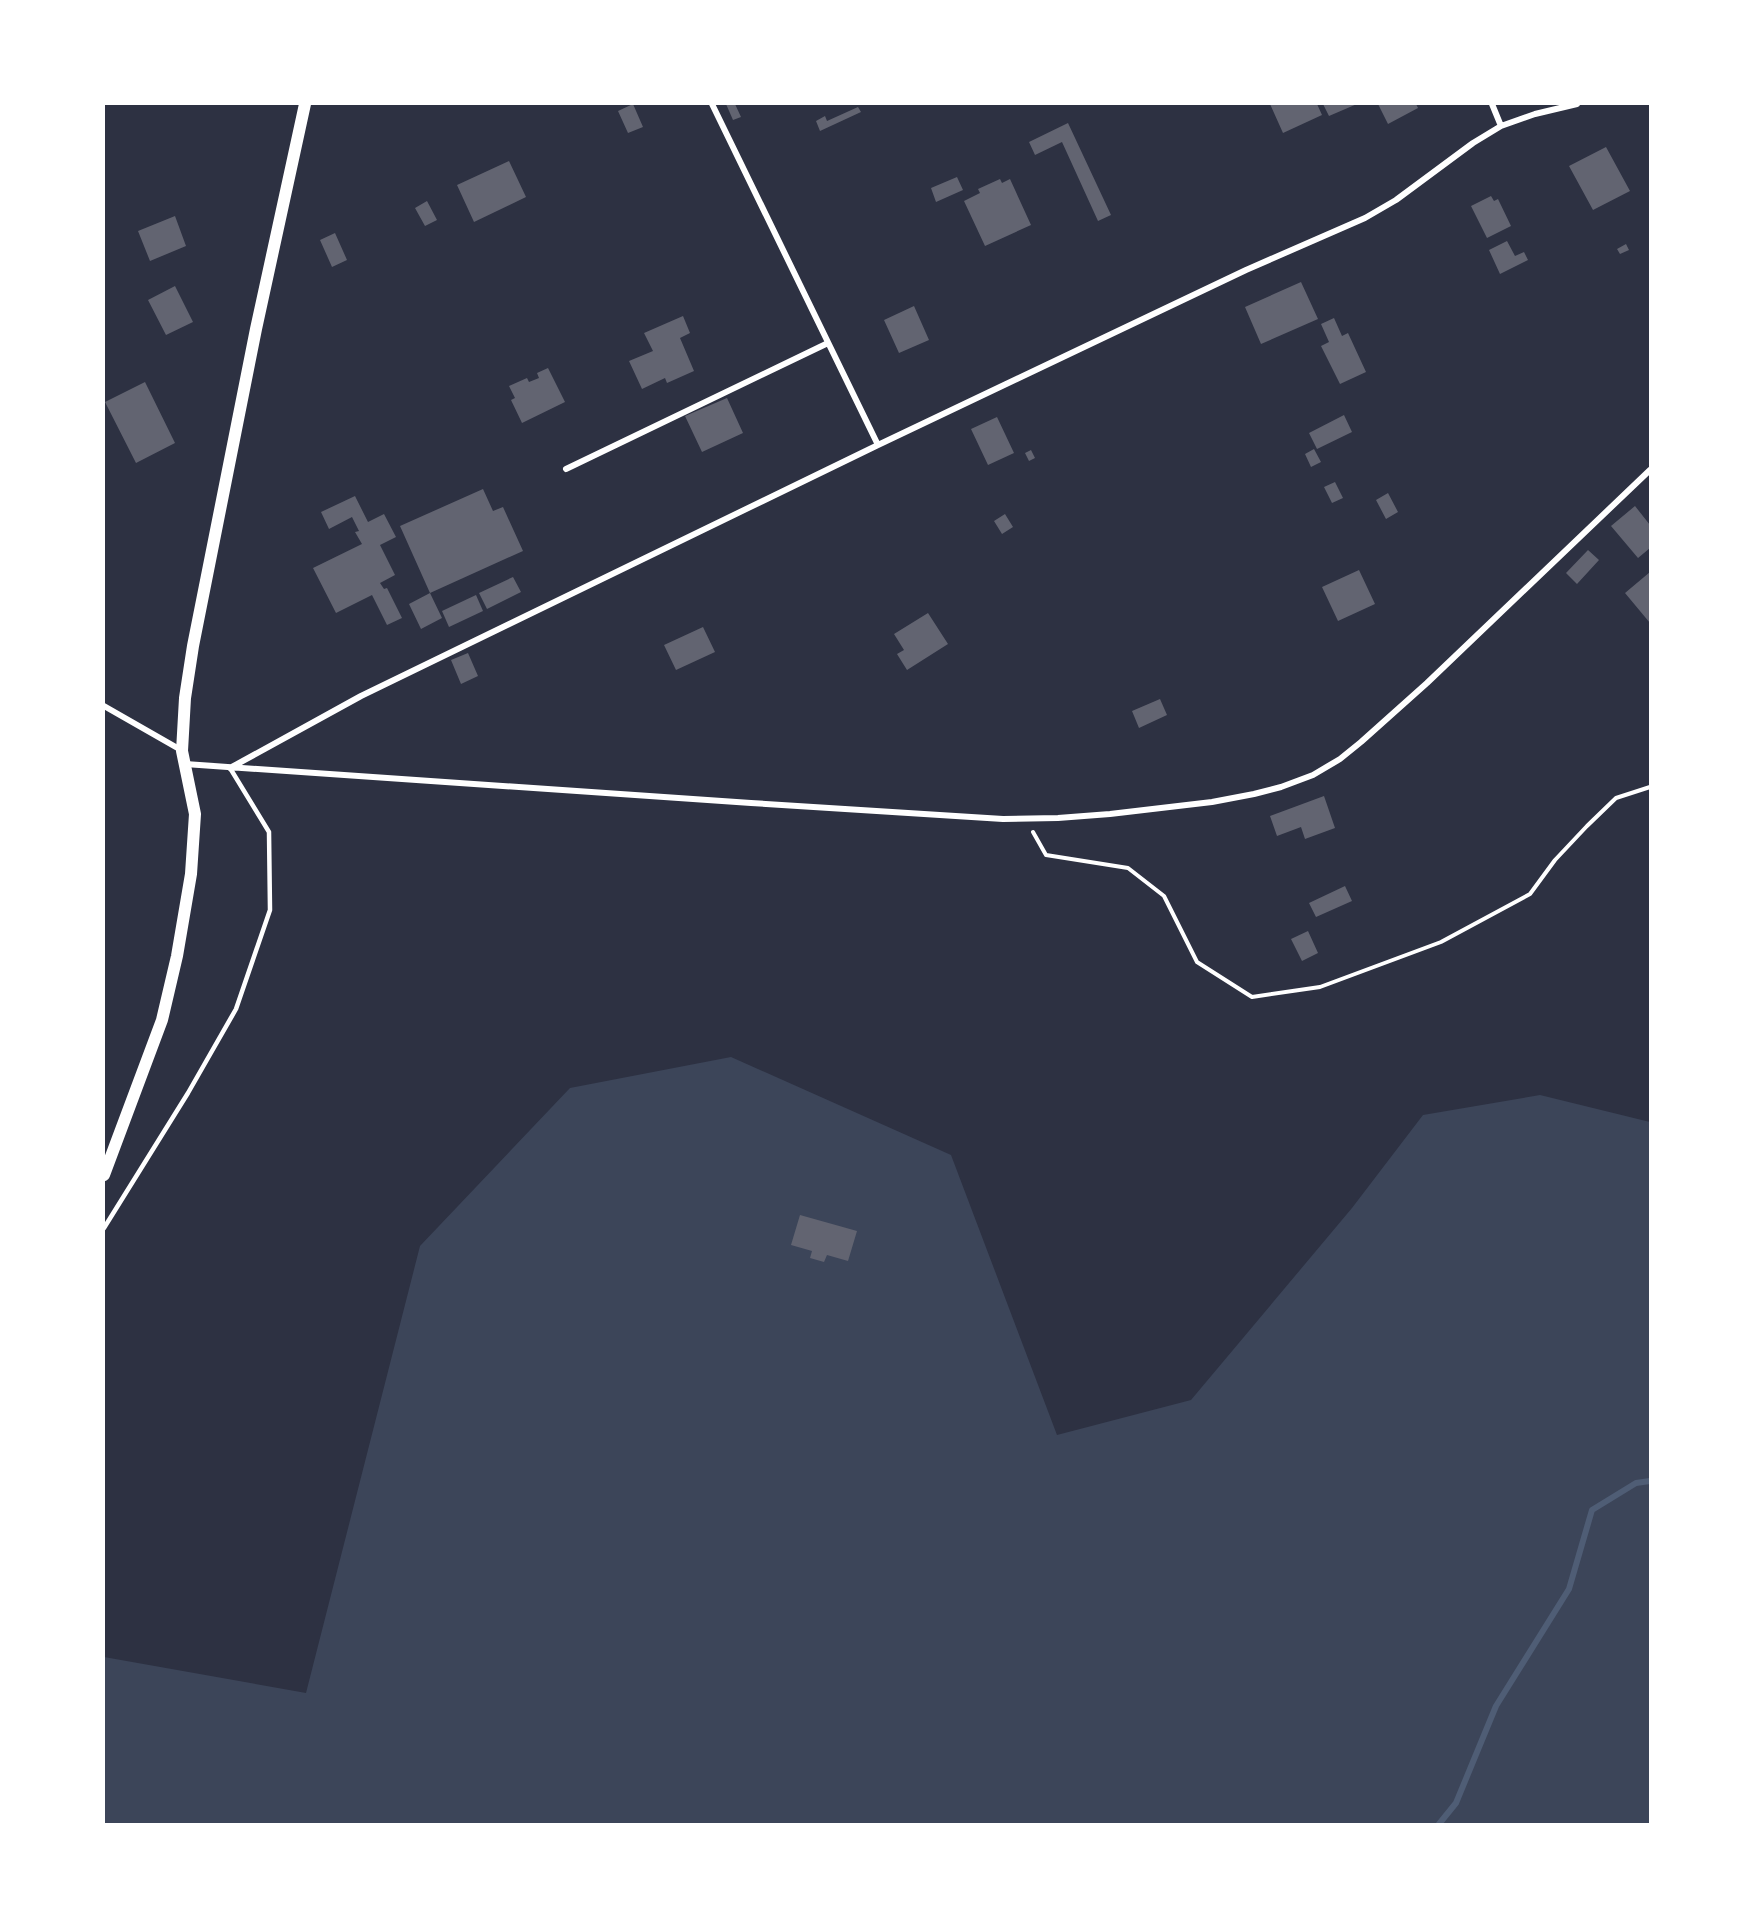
<svg xmlns="http://www.w3.org/2000/svg" width="1754" height="1928" viewBox="0 0 1754 1928" font-family="'Noto Sans',sans-serif">
	<style>
		.green { fill: #3c4559 }
		.lines { fill: none; stroke-linecap: round; stroke-linejoin: round }
		.stream { stroke: #4f5d75; stroke-width: 6 }
		.building { fill: #626471 }
		.path { stroke: #fff; stroke-width: 4 }
		.service { stroke: #fff; stroke-width: 4.5 }
		.minor { stroke: #fff; stroke-width: 6 }
		.secondary { stroke: #fff; stroke-width: 12 }
	</style>
	<rect width="100%" height="100%" fill="#2d3142"/>
	<!-- green -->
	<path class="green" d="M731 1057 951 1155 1057 1435 1191 1400 1352 1208 1423 1115 1540 1095 1650 1122V1824H104V1657L306 1693 420 1246 570 1088Z"/>
	<g class="lines">
		<!-- stream -->
		<path class="stream" d="M1439 1824 1456 1803 1496 1706 1569 1589 1592 1510 1636 1483 1650 1481"/>
	</g>
	<!-- building -->
	<path class="building" d="M633 104 643 127 628 133 618 111Z
		M726 104H735L741 117 733 120Z
		M1270 104H1317L1322 115 1283 133Z
		M1323 104H1357L1329 116Z
		M1378 104H1416L1418 108 1388 124Z
		M858 107 861 112 820 131 816 121 825 116 827 121Z
		M1068 123 1111 215 1098 221 1062 142 1035 155 1029 142Z
		M1606 147 1630 191 1593 210 1569 166Z
		M509 161 526 197 474 222 457 185Z
		M957 177 963 190 936 202 931 188Z
		M1000 179 1002 183 1010 179 1031 225 985 246 964 201 980 193 978 189Z
		M1491 196 1494 201 1498 199 1511 226 1487 238 1471 206Z
		M427 201 437 220 425 226 415 208Z
		M175 216 186 246 150 261 138 231Z
		M335 233 347 260 332 267 320 240Z
		M1507 241 1515 256 1524 252 1528 260 1500 274 1489 250Z
		M1626 244 1629 250 1620 254 1617 249Z
		M1301 282 1318 319 1261 344 1245 307Z
		M175 286 193 322 166 335 148 300Z
		M914 306 929 340 899 353 884 320Z
		M683 316 690 333 680 338 694 371 667 383 665 378 642 389 629 361 653 351 644 333Z
		M1334 318 1342 336 1348 333 1366 372 1340 384 1321 346 1329 342 1321 324Z
		M548 368 565 402 522 423 511 400 515 398 509 386 527 378 529 382 539 378 537 373Z
		M145 382 175 443 136 463 105 402Z
		M727 398 743 433 702 452 685 416Z
		M1344 415 1352 432 1317 449 1309 433Z
		M997 417 1014 453 988 465 971 429Z
		M1314 449 1321 462 1311 467 1305 454Z
		M1031 450 1035 458 1029 461 1025 453Z
		M1335 482 1343 498 1332 503 1324 487Z
		M483 489 493 511 503 507 523 551 430 593 400 526Z
		M1388 493 1398 512 1386 519 1376 500Z
		M355 496 368 522 384 514 396 537 380 545 395 575 380 583 384 589 387 588 402 618 387 625 372 595 336 613 313 568 362 544 355 532 359 531 352 517 329 529 321 512Z
		M1635 506 1650 525V548L1638 558 1611 526Z
		M1005 514 1013 527 1002 534 994 521Z
		M1588 550 1599 560 1577 584 1566 573Z
		M1359 570 1375 604 1338 621 1322 587Z
		M1650 572V623L1625 593Z
		M513 577 521 592 487 609 479 593Z
		M430 593 442 618 421 629 409 604Z
		M476 595 483 611 449 627 442 611Z
		M928 613 948 644 907 670 897 654 904 650 894 634Z
		M703 627 715 652 676 670 664 645Z
		M468 653 478 676 461 684 451 660Z
		M1160 699 1167 715 1139 728 1132 711Z
		M1324 796 1335 828 1305 839 1301 827 1277 836 1270 816Z
		M1345 886 1352 901 1316 917 1309 903Z
		M1308 931 1318 953 1302 961 1291 939Z
		M800 1215 857 1231 848 1261 827 1255 824 1262 810 1258 812 1251 791 1245Z"/>
	<g class="lines">
		<!-- path -->
		<path class="path" d="M1033 832 1046 855 1128 868 1164 896 1197 962 1252 997 1320 987 1441 942 1530 894 1555 860 1587 826 1616 798 1650 787"/>
		<!-- service -->
		<path class="service" d="M104 1228 188 1093 236 1009 270 910 269 832 230 768"/>
		<!-- minor -->
		<path class="minor" d="M712 104 878 445
			M1492 104 1501 126
			M566 469 828 343
			M104 706 181 750
			M185 764 751 803 1003 819 1058 818 1110 814 1212 802 1254 794 1281 787 1313 775 1340 759 1361 742 1427 683 1650 470
			M230 768 361 696 878 445 1246 270 1365 218 1396 200 1473 143 1501 126 1535 114 1577 104"/>
		<!-- secondary -->
		<path class="secondary" d="M104 1175 162 1020 177 956 191 874 195 814 182 751 185 698 193 646 256 329 305 104"/>
	</g>
	<!-- border -->
	<rect width="1754" height="1928" fill="none" stroke="#ffffff" stroke-width="210"/>
</svg>
